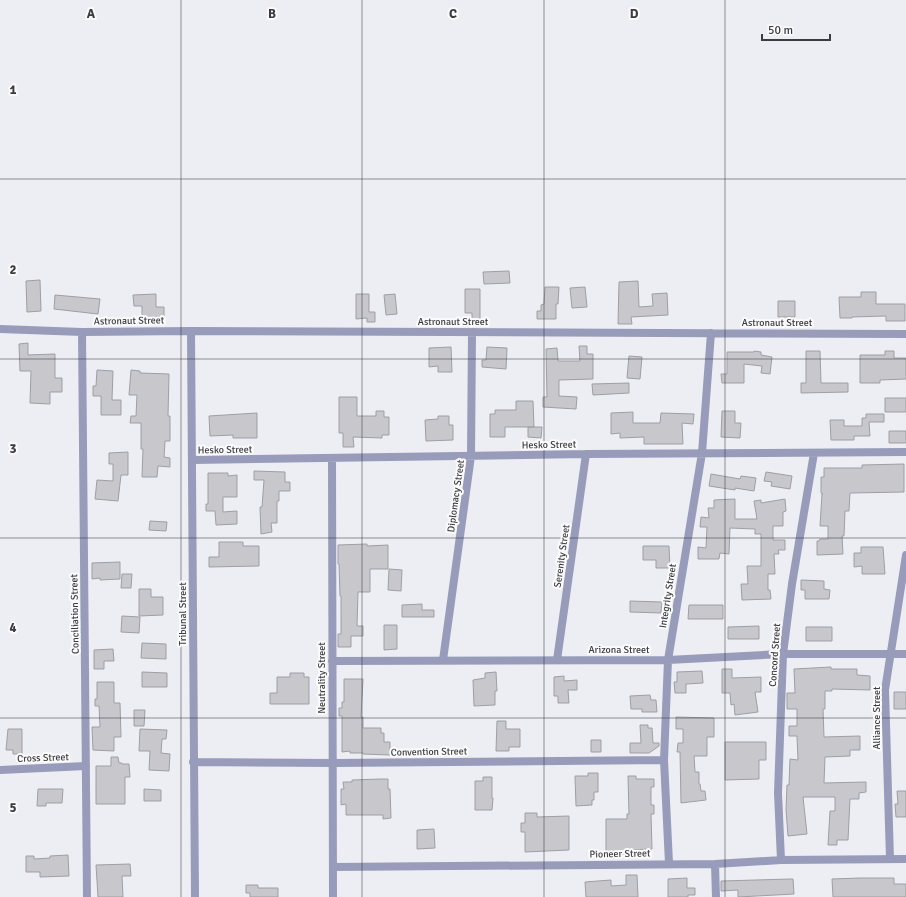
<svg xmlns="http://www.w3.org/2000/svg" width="906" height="897" viewBox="0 0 906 897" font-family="Signika,sans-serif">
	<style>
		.building { fill: #c7c7cc; stroke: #9e9fa3 }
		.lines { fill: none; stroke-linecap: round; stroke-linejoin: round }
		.minor { stroke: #989bba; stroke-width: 8 }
		.grid { fill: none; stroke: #3c3c3e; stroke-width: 1; stroke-opacity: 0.55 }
		.labels { text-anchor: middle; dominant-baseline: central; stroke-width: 4; stroke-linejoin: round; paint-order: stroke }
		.street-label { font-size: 10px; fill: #3c3c3e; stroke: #fbfbfe }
		.grid-label { font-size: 13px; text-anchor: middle; font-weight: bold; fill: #3c3c3e; stroke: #fbfbfe; stroke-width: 4; stroke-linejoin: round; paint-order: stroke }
	</style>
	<rect width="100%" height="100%" fill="#edeef3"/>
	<!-- building -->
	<path class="building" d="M509 271 510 283 484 284 483 272Z
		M40 280 41 311 27 312 26 281Z
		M638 281 639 307 653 306 652 294 667 293 668 315 631 317 632 324H618L619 282Z
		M545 287H559L558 304H556V319H537V311H541V305L544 304Z
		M585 287 587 307 572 308 570 288Z
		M465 289H480V321L472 320V313H465Z
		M861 292H876V304H905V321H886V316L852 317V318H840L839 297H861Z
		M156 294V307H164V317L142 318V306H134L133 295Z
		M356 294H369V312H375V322H367V318L356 319Z
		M395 294 397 314 386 315 384 295Z
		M55 295 100 299 98 314 54 309Z
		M778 301H795V317H778Z
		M28 343V355L55 354V378H62V392H50V404L30 403 31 371H20L19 344Z
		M579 346H587V354H593V379L559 380V396L577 397 576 409 543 407V397H547L546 349 557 348 558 361H580Z
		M451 347 452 372H438V366L429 367V348Z
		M487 347 507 348 506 369 482 367V360H486Z
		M754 351 761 352V355L772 357 770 374 761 373 762 366 744 364V383H722L721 374H727V352H754Z
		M806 351H820L821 383H848V392L801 393V383H806Z
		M885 351H894V358H906V379L880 380V383H860V355H885Z
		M629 356 642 357 640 379 627 378Z
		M97 370 113 371 112 400H121V415H101V396H93V386H96Z
		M131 370 140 371V373L169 374 168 416H170V441H165L164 457 170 458V467L158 466 157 477H142L143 449H141V423H130L131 416H136L137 395H129Z
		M629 383V393L593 395 592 384Z
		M339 397H357V416H376V411H384V417H389V435H382V438L353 437 354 447H343V433H339Z
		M885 398H906V412H885Z
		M516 401H533L534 427H505V437H490V414H495V410H516Z
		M722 411H735V423H741L740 438 721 437Z
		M633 412V423H660L661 413 694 414 693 424 682 423 683 444H644V437L620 438V433L611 434V413Z
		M257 413V438H233V435L210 436 209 416Z
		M866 414H884V422H869L870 436H854V440H831L830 420H844V426H862V418H866Z
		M438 416H449V425H453V440L426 441 425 420 438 419Z
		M528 427H542L541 438 528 437Z
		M889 431H906V443H889Z
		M128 452V475H121L118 501 95 499 97 480 113 481V464H109V453Z
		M904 464V492L850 493 849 511H845L844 536H842L843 554 817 555V541H819L820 539H828V526H820L822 494H823L821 493V477H824V468H862V465Z
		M254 471 285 472V482H290V491H279V501H277V523H271L272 532 261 534 260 507H262L264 480H254Z
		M766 472 792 476 790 489 771 486 772 482 764 481Z
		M208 473H228V476L237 475V497H223V512L237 511V524L216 525 215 511H206V504H208Z
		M711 474 740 479 741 476 756 478 754 491 735 488V490L709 486Z
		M735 499V519H757L754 501 761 500V503L785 499 786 511 783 512V526H773V540H785V550H778L779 554H774L775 574H768V590H770L771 599 742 600 741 584H748L747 566H761V534H755V529L730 528 729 554 720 553 719 559H698V547L706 548 707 527H700L701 517 709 518 708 508H714V500Z
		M150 521 167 522 166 531 149 530Z
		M219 542H243V546H259V566L209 567V557H219Z
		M367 544V546L388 545V569H370V592H358L357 626H363V636H351V647H338V634H341V596H340L339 564H338V545Z
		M643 546H669L670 568H656V560H643Z
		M861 547H883L885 574H862V566L854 567V553H861Z
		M120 562V579L100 580V578L92 579V563Z
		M389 569 402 570 401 591 388 590Z
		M122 574H132L131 588H121Z
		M801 580 824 581V589L830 590 829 599H805V590H801Z
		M139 589H151V597H163V615L139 616Z
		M630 601 662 602 661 613 630 612Z
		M422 604V610H434V617H402V605Z
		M689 605H723V619H688Z
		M122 616 140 617 139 633 121 632Z
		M384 625H397V649L384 650Z
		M759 626V639H728V627Z
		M806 627H832V641H806Z
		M142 643 166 644V659L141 658Z
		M113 649 114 661H104V669H94V650Z
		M831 667V669H857V675L870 676V690L832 689V691H825V709H823L824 737 860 736V750H850V756L825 757 824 783 866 782V792L859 793V799H850L848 840H837V845H828L830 811H835V797H803L807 834 788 836 786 810 787 785H789L790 759 798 760 797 736H789V726H797V709H787V693H795L794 669Z
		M722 669H732V678L761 677V692H755L758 712 735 715 734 704 731 705 730 693H722Z
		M702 671 703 683 686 684V693H675L674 682H677V672Z
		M142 672 167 673V687H142Z
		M496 672 497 691H495V705L474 706 473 680 485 678V673Z
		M290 673H304V677H309V704H270V693H277V677H290Z
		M564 676V681L577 680V690H568L569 703H558V696H554V677Z
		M344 679H363L361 717H363V728H381V733H384V742H390V755L363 754V753H350V751L342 752V716H339V708H342V702H344Z
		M97 682H114V703H120L121 737H114V751L93 750 92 727H100L99 706H95V699H97Z
		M894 692H906V709H894Z
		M650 695 651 700H656L657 712H642V709H631L630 696Z
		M134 710H145L144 726H134Z
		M676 717 714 718V737H707V756H694L695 772H699V784H700L701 791H705L706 800 681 803 680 752H677L678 743H683V729H676Z
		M497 721H506V729H520V747H509V751H496Z
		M640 725H648V728H652L653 743H659V746L649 753H630V743H641Z
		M8 729H22V754H13V750H6Z
		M140 729 167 730 166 739H162L161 753 170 754 169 771 149 770 150 751H139Z
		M591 740H601V752H591Z
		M725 742H766V760H759V779L725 780Z
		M111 757H118L119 763H122V764H129L130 777H125V804H96V766H111Z
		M588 773H598V792H594V800H592V805L576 806 575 776H588Z
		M628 776H636V779H654V787H651V805H654V814H651L652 849 628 850V855L606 853V819H627V814H629Z
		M483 777H492V798H493L492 810H475V781H483Z
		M380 779H388V789H390L391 818 383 819V815H346V804L341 805V789H344L343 782H352V780Z
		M38 789H63L62 803H46V806H37Z
		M144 789 161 790V801H144Z
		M897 791H906V817H896L895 804H898Z
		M525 813H537V817L569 816V850L525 852V832H521V823H525Z
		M434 829 435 848 417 849V830Z
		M68 855 69 876 40 877V872H26V856H34V859L50 858V856Z
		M130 864 131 876H122L123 897H98L96 865Z
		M626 875H637L638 897H586L585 882 611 880V886L626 885Z
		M687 878V888H695V895H688V897H668V879Z
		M860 878H894V884H906V897H833L832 879Z
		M791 879H793L794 894 738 897V890L721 891V881Z
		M246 885H258V888H278V897H250V893H246Z"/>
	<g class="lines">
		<!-- minor -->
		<path class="minor" d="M0 329 82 332 191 331 906 334
			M191 331 195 897
			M82 332 87 897
			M332 459 333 897
			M192 460 586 454 906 452
			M443 660 471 456 472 332
			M557 660 586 454
			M332 661 668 660 783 654H906
			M193 762 333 763 664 760
			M0 770 86 766
			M890 859 885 690 906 555
			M781 860 778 793 783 654 792 584 814 453
			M669 863 664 760 668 660 702 453 711 333
			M715 864 716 897
			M333 867 715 864 781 860 906 859"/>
	</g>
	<!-- grid -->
	<path class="grid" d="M181 0V897M362 0V897M544 0V897M725 0V897M0 179H906M0 359H906M0 538H906M0 718H906"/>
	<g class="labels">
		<!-- street labels -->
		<g class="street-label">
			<text transform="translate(129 321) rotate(-1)">Astronaut Street</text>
			<text x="453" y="322">Astronaut Street</text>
			<text x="777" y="323">Astronaut Street</text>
			<text transform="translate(549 445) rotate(-1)">Hesko Street</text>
			<text transform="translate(225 450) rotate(-1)">Hesko Street</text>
			<text transform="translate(456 496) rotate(-82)">Diplomacy Street</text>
			<text transform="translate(562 556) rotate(-82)">Serenity Street</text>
			<text transform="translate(668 596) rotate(-81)">Integrity Street</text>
			<text transform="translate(75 614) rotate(-91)">Conciliation Street</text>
			<text transform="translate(183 614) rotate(-90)">Tribunal Street</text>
			<text x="619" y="650">Arizona Street</text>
			<text transform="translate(775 655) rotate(-86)">Concord Street</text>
			<text transform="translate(322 678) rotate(-90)">Neutrality Street</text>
			<text transform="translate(877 718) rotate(-90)">Alliance Street</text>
			<text transform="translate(429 752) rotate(-1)">Convention Street</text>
			<text transform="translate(43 758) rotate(-2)">Cross Street</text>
			<text transform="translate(620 854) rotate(-1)">Pioneer Street</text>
		</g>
	</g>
	<g class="grid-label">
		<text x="91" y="18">A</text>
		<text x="272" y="18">B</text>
		<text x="453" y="18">C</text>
		<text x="634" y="18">D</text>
		<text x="13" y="94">1</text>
		<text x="13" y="274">2</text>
		<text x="13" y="453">3</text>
		<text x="13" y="632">4</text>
		<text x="13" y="812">5</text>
	</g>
	<!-- scale -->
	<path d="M762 34v6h68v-6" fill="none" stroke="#3c3c3e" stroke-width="2"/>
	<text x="768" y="34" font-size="12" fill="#3c3c3e" stroke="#fbfbfe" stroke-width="3" paint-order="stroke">50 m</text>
</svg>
